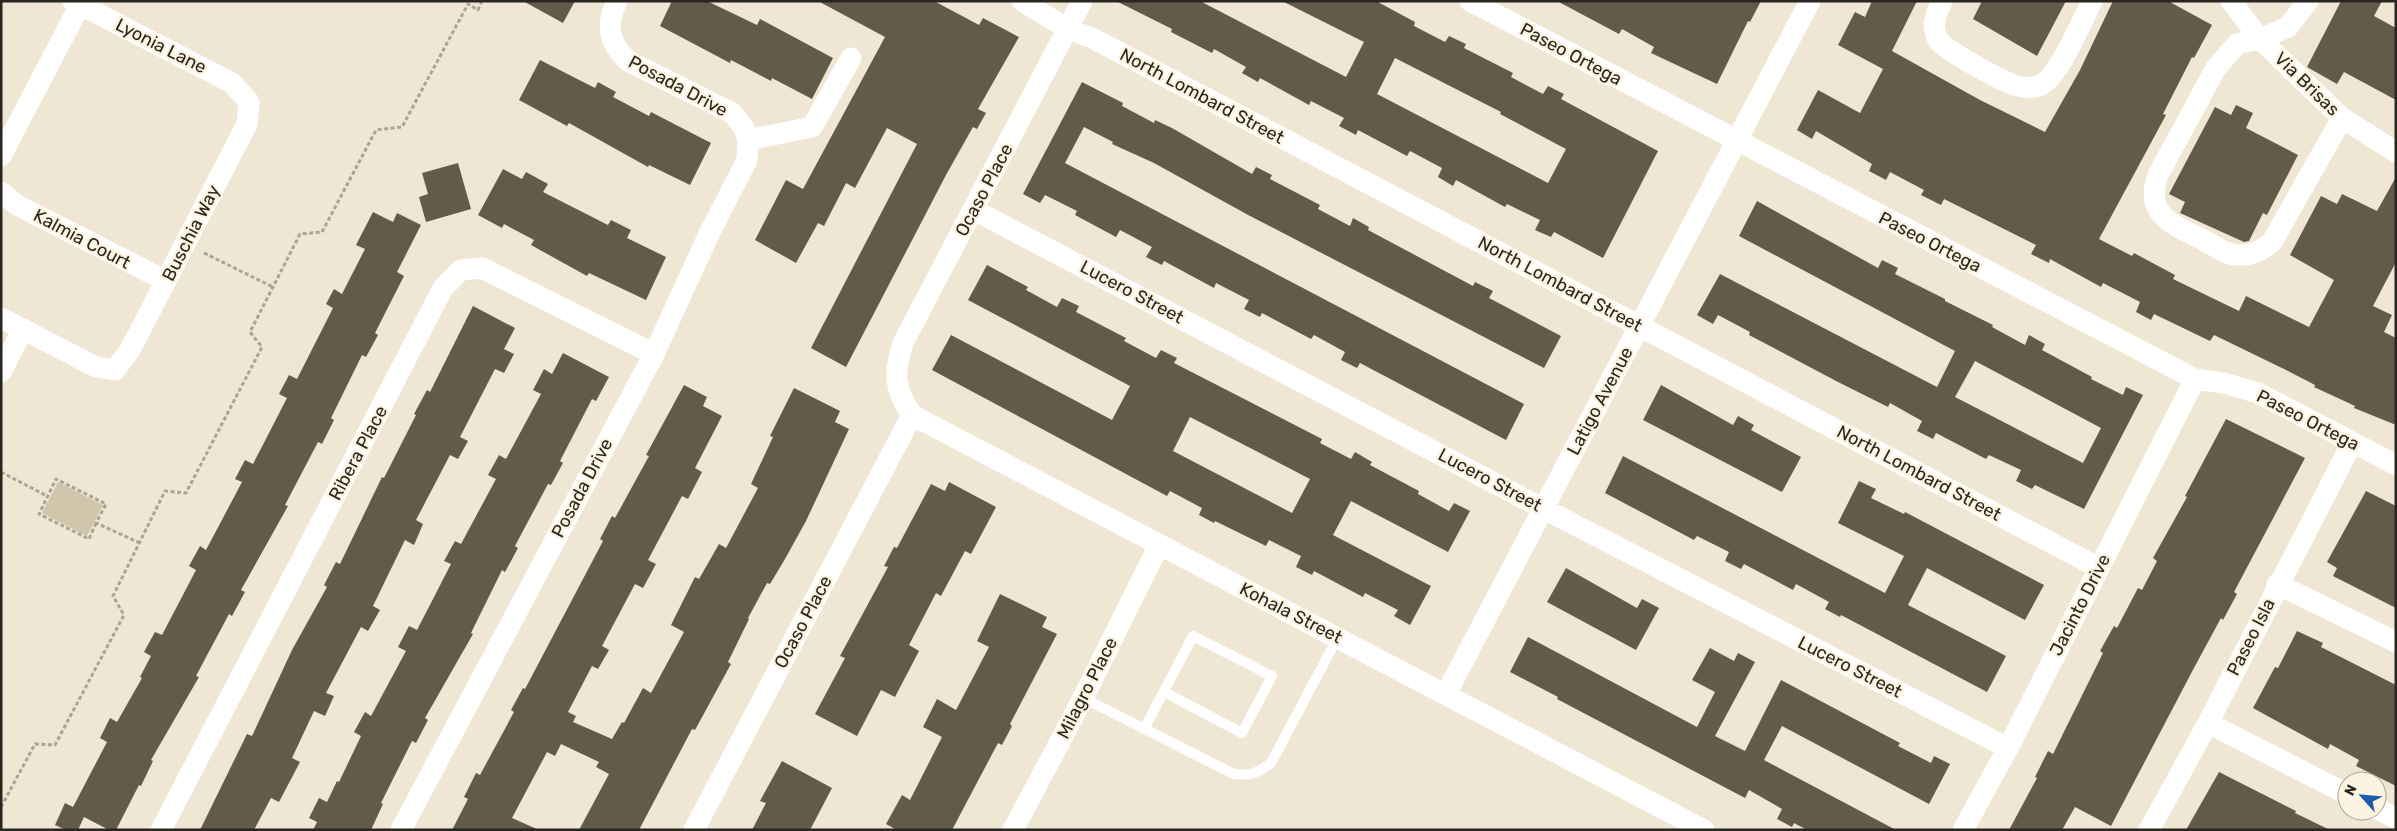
<svg xmlns="http://www.w3.org/2000/svg" width="2397" height="831" viewBox="0 0 2397 831" font-family="Rubik,sans-serif">
	<style>
		.green { fill: #d1c6ab }
		.building { fill: #625b4a; fill-rule: evenodd }
		.lines { fill: none; stroke-linecap: round; stroke-linejoin: round }
		.path { stroke: #aaa495; stroke-width: 3; stroke-dasharray: 4 2.5; stroke-linecap: butt }
		.service { stroke: #fff; stroke-width: 10 }
		.minor { stroke: #fff; stroke-width: 21 }
		.labels { text-anchor: middle; dominant-baseline: central; stroke-width: 5; stroke-linejoin: round; paint-order: stroke }
		.street-label { font-size: 18px; fill: #29261f; stroke: #fcf4e1 }
	</style>
	<rect width="100%" height="100%" fill="#efe7d4"/>
	<!-- green -->
	<path class="green" d="M58 482 103 505 87 536 42 513Z"/>
	<!-- building -->
	<path class="building" d="M523 1H575L563 23Z
		M672 1H707L757 25 760 19 833 58 812 99 772 78 771 81 731 60 730 63 660 26Z
		M818 1H934L979 25 983 18 1019 37 978 109 986 113 977 129 973 127 946 175 846 367 811 348 917 144 887 128 855 188 846 183 824 226 818 223 796 263 755 240 786 180 803 189 885 37Z
		M1116 1H1200L1346 77 1364 42 1282 1H1376L1415 22 1414 26 1445 42 1449 36 1466 44 1464 48 1513 73 1511 77 1543 94 1548 86 1564 94 1561 99 1658 151 1603 258 1554 232 1551 237 1535 230 1540 220 1507 204 1505 207 1456 180 1453 186 1438 177 1442 168 1410 151 1407 156 1358 130 1356 135 1339 126 1344 118 1311 101 1309 105 1260 78 1258 82 1242 73 1246 67 1214 49 1212 53 1171 32 1172 29ZM1395 58 1501 112 1500 114 1566 149 1548 183 1377 94Z
		M1557 1H1761L1750 22 1748 21 1717 84 1651 53 1654 47 1622 29 1619 34Z
		M1872 1H1917L1892 51 1980 100 2045 132 2080 70 2113 1H2168L2212 25 2194 58 2192 57 2163 114 2166 115 2099 239 2132 256 2134 253 2175 275 2173 279 2239 311 2246 296 2309 327 2334 280 2290 255 2321 196 2337 204 2342 194 2377 211 2396 177V262L2373 306 2392 315 2384 332 2396 338V425L2354 408 2355 406 2314 387 2315 385 2284 369 2214 335 2210 341 2154 314 2151 320 2136 312 2140 302 2103 283 2101 287 2050 259 2049 263 2031 254 2036 245 1944 199 1941 205 1921 195 1924 190 1890 172 1886 180 1869 171 1872 164 1816 131 1812 139 1797 130 1818 90 1860 113 1883 69 1838 45 1855 12 1865 17Z
		M1982 1H2066L2037 56 1973 19Z
		M2341 1H2382L2374 16 2396 28V100L2344 72 2337 84 2307 67Z
		M540 60 595 88 598 82 616 92 613 97 649 116 651 112 711 143 690 185 649 165 648 167 569 123 567 126 519 100Z
		M1082 82 1123 103 1122 106 1154 123 1155 120 1172 128 1252 174 1256 167 1272 175 1270 179 1320 205 1318 209 1350 226 1353 218 1369 227 1368 230 1473 286 1475 282 1493 291 1489 298 1561 336 1544 368 1250 216 1154 163 1112 144 1113 142 1084 127 1065 163 1524 404 1506 440 1360 363 1357 368 1341 360 1345 352 1314 335 1311 339 1262 313 1260 317 1244 309 1249 300 1216 283 1214 288 1164 261 1162 265 1146 257 1152 247 1120 230 1116 237 1075 215 1077 211 1045 195 1040 203 1023 194Z
		M2236 105 2253 113 2246 128 2298 155 2267 215 2263 213 2249 241 2244 242 2180 213 2185 202 2169 194 2215 107 2231 115Z
		M458 163 471 209 426 222 419 197 428 194 422 173Z
		M503 169 522 179 526 172 548 184 543 192 608 225 611 220 631 230 627 238 666 257 646 300 589 273 587 276 531 245 534 240 504 224 502 228 478 215Z
		M1757 201 1878 268 1882 260 1898 268 1895 274 1945 299V301L1993 325 1992 327 2025 345 2029 335 2045 344 2042 350 2092 377 2091 379 2123 395 2126 387 2143 395 2084 509 2035 485 2032 489 2016 481 2021 470 1989 455 1986 459 1936 433 1933 439 1917 431 1922 421 1890 403 1888 407 1838 382 1749 335 1750 332 1718 315 1713 324 1697 315 1720 274 1937 387 1955 351 1739 236ZM1975 361 2101 428 2083 463 1955 397Z
		M373 212 393 222 397 213 421 225 397 272 404 276 375 333 378 335 366 357 362 355 331 418 334 420 322 444 318 442 285 505 288 506 241 590 245 592 232 616 229 614 196 676 199 677 151 760 153 761 141 786 139 785 116 830H109L84 817 78 830H66L55 825 65 803 73 807 107 742 100 738 110 718 117 722 142 678 140 677 151 656 144 652 155 632 162 635 196 570 189 566 200 546 206 550 242 482 235 479 245 460 253 464 287 398 279 394 289 375 297 379 333 308 326 304 334 289 342 294 365 249 356 245Z
		M987 265 1028 287 1026 290 1057 307 1062 298 1079 306 1076 312 1126 338 1124 341 1156 358 1161 350 1177 358 1174 363 1322 439 1320 443 1351 459 1355 452 1372 462 1370 465 1419 491 1418 494 1449 511 1454 503 1470 511 1448 552 1351 501 1333 535 1431 586 1410 625 1394 616 1398 610 1365 593 1363 597 1314 571 1312 575 1296 567 1301 556 1269 540 1266 546 1215 521 1214 523 1199 515 1202 508 1170 491 1167 496 932 370 951 335 1112 420 1130 386 968 300ZM1190 417 1310 479 1292 513 1173 451Z
		M473 306 515 328 504 349 514 354 504 373 495 369 460 437 468 441 458 459 450 455 416 520 423 524 414 545 405 540 373 606 380 610 368 631 361 627 326 693 334 696 325 716 314 711 292 758 300 762 279 802 271 798 254 830H200L247 734 252 736 292 650 327 587 324 585 336 562 340 564 382 477 384 478 416 415 414 414 427 390 430 392Z
		M563 353 609 377 596 401 592 399 560 461 563 463 551 485 548 484 515 546 518 548 505 572 502 570 471 633 473 634 425 718 428 720 416 743 412 741 381 803 383 804 371 830H313L317 822 309 818 319 798 327 802 337 781 339 782 361 736 354 732 365 712 371 716 406 651 398 647 409 626 417 630 451 564 444 561 455 541 461 544 496 479 488 475 499 455 506 459 541 394 533 390 544 369 552 374Z
		M684 385 707 397 703 406 722 416 695 468 702 472 688 499 682 496 648 560 656 564 643 588 635 584 602 646 609 650 598 669 592 666 568 712 576 716 573 722 612 739 622 722 624 723 643 688 651 693 684 632 671 625 695 577 699 579 719 544 726 548 758 488 751 484 773 437 770 436 794 388 840 411 835 422 849 429 806 521 785 559 770 584 767 583 748 618 749 619 728 662 731 664 695 730 692 729 639 830H579L609 774 596 767 599 762 561 744 555 756 547 752 512 818 539 830H452L468 799 464 797 476 773 480 775 514 712 511 710 523 688 525 689 603 541 600 539 612 516 615 518 649 456 646 455Z
		M1661 385 1733 425 1738 416 1754 425 1751 430 1801 457 1782 492 1643 420Z
		M2226 419 2305 458 2234 592 2237 594 2223 620 2221 618 2195 666 2111 826 2075 807 2062 830H2009L2037 778 2035 777 2048 751 2053 754 2103 653 2100 651 2114 626 2117 628 2138 588 2142 590 2157 561 2153 558 2187 497 2185 496Z
		M1623 456 1885 593 1904 556 1838 523 1859 481 1876 489 1871 498 1904 514 1905 512 2044 585 2025 620 1927 568 1908 605 2006 656 1987 692 1841 615 1840 617 1825 609 1829 602 1796 584 1793 590 1744 564 1741 569 1725 561 1729 552 1697 536 1694 540 1605 493Z
		M949 482 996 507 971 554 965 551 941 596 936 593 909 645 919 651 895 697 881 690 857 736 815 714 845 658 840 656 888 567 884 566 894 547 897 548 931 484 945 491Z
		M2366 491 2396 506V608L2333 576 2337 568 2327 562Z
		M1566 568 1637 608 1642 599 1659 608 1636 650 1547 602Z
		M1000 594 1047 617 1042 627 1057 634 1010 724 1012 726 1002 745 998 743 952 830H897L886 824 902 795 910 800 942 737 923 727 937 699 956 710 989 647 977 641Z
		M2297 631 2323 643 2321 647 2396 685V786L2356 766 2359 760 2330 744 2328 749 2253 708 2275 667 2278 668Z
		M1528 637 1697 727 1715 692 1692 680 1710 648 1734 661 1738 653 1755 662 1715 736 1745 751 1781 680 1900 743 1898 746 1931 763 1934 756 1950 764 1929 804 1782 726 1764 760 1896 830H1807L1794 823 1792 827 1777 819 1782 809 1749 790 1745 798 1557 699 1558 697 1510 672Z
		M782 761 832 788 810 830H752L766 803 760 801Z
		M2219 772 2296 811 2295 813 2330 830H2186Z"/>
	<g class="lines">
		<!-- path -->
		<path class="path" d="M204 253 273 287
			M1 472 47 496
			M96 523 89 539 39 514 56 479 106 504 96 523 140 543
			M1 807 35 744 55 745 124 615 113 596 165 491 186 493 262 347 250 332 300 234 322 232 376 130 402 127 468 4 478 10 482 1"/>
		<!-- service -->
		<path class="service" d="M1083 698 1234 774C1250 776 1258 773 1271 763L1338 637
			M1144 729 1193 636 1272 676 1242 733 1164 692"/>
		<!-- minor -->
		<path class="minor" d="M617 1C605 26 609 43 628 61L732 113 744 128 748 140
			M1022 1 1068 29 1092 38 2099 568
			M1082 1 903 343C894 372 893 388 912 415L1704 830
			M1470 1 2195 379 2224 383 2258 393 2396 465
			M1942 1C1936 14 1930 27 1939 41 1945 50 2006 84 2018 86 2025 88 2034 88 2041 85 2059 76 2082 21 2092 1
			M2231 1 2260 39 2342 118 2396 152
			M2308 1 2288 27 2260 39 2237 44 2216 68 2158 175C2143 216 2175 225 2205 241 2215 246 2226 255 2237 255 2251 256 2261 251 2272 242L2342 118
			M1 156 80 5
			M1 192 17 205 166 281
			M974 210 1544 509 2008 748
			M1 318 96 367 115 370 130 350 247 124 249 102 232 83 73 1
			M1 372 23 329
			M2277 584 2396 642
			M1446 694 1810 1
			M2208 723 2347 794
			M2377 809 2396 818
			M161 830 443 288 461 270 482 268 654 354
			M401 830 654 354 710 232 747 160 748 140 812 127 851 58
			M694 830 912 415
			M1013 830 1083 698 1159 545
			M1963 830 2008 748 2195 379
			M2149 830 2208 723 2352 443"/>
	</g>
	<g class="labels">
		<!-- street labels -->
		<g class="street-label">
			<text transform="translate(161 46) rotate(27)">Lyonia Lane</text>
			<text transform="translate(1571 54) rotate(28)">Paseo Ortega</text>
			<text transform="translate(2307 84) rotate(44)">Via Brisas</text>
			<text transform="translate(678 86) rotate(28)">Posada Drive</text>
			<text transform="translate(1202 96) rotate(28)">North Lombard Street</text>
			<text transform="translate(984 190) rotate(-62)">Ocaso Place</text>
			<text transform="translate(191 233) rotate(-63)">Buschia Way</text>
			<text transform="translate(82 239) rotate(28)">Kalmia Court</text>
			<text transform="translate(1930 242) rotate(27)">Paseo Ortega</text>
			<text transform="translate(1560 284) rotate(28)">North Lombard Street</text>
			<text transform="translate(1132 292) rotate(28)">Lucero Street</text>
			<text transform="translate(1600 401) rotate(-62)">Latigo Avenue</text>
			<text transform="translate(2308 420) rotate(27)">Paseo Ortega</text>
			<text transform="translate(358 453) rotate(-62)">Ribera Place</text>
			<text transform="translate(1919 473) rotate(28)">North Lombard Street</text>
			<text transform="translate(1490 480) rotate(28)">Lucero Street</text>
			<text transform="translate(582 488) rotate(-62)">Posada Drive</text>
			<text transform="translate(2080 605) rotate(-63)">Jacinto Drive</text>
			<text transform="translate(1291 613) rotate(27)">Kohala Street</text>
			<text transform="translate(803 622) rotate(-62)">Ocaso Place</text>
			<text transform="translate(2251 637) rotate(-63)">Paseo Isla</text>
			<text transform="translate(1850 667) rotate(27)">Lucero Street</text>
			<text transform="translate(1087 688) rotate(-63)">Milagro Place</text>
		</g>
	</g>
	<!-- border -->
	<rect width="2397" height="831" fill="none" stroke="#29261f" stroke-width="5"/>
	<!-- north arrow -->
	<g transform="translate(2362 796) rotate(297)"><circle r="24" fill="#fcf4e1" stroke="#a8a293"/>
	<path d="M0-4L9 19L0 12L-9 19Z" fill="#1c5bab"/>
	<text y="-8" font-size="14" font-weight="bold" text-anchor="middle" fill="#29261f">N</text>
	</g>
</svg>
